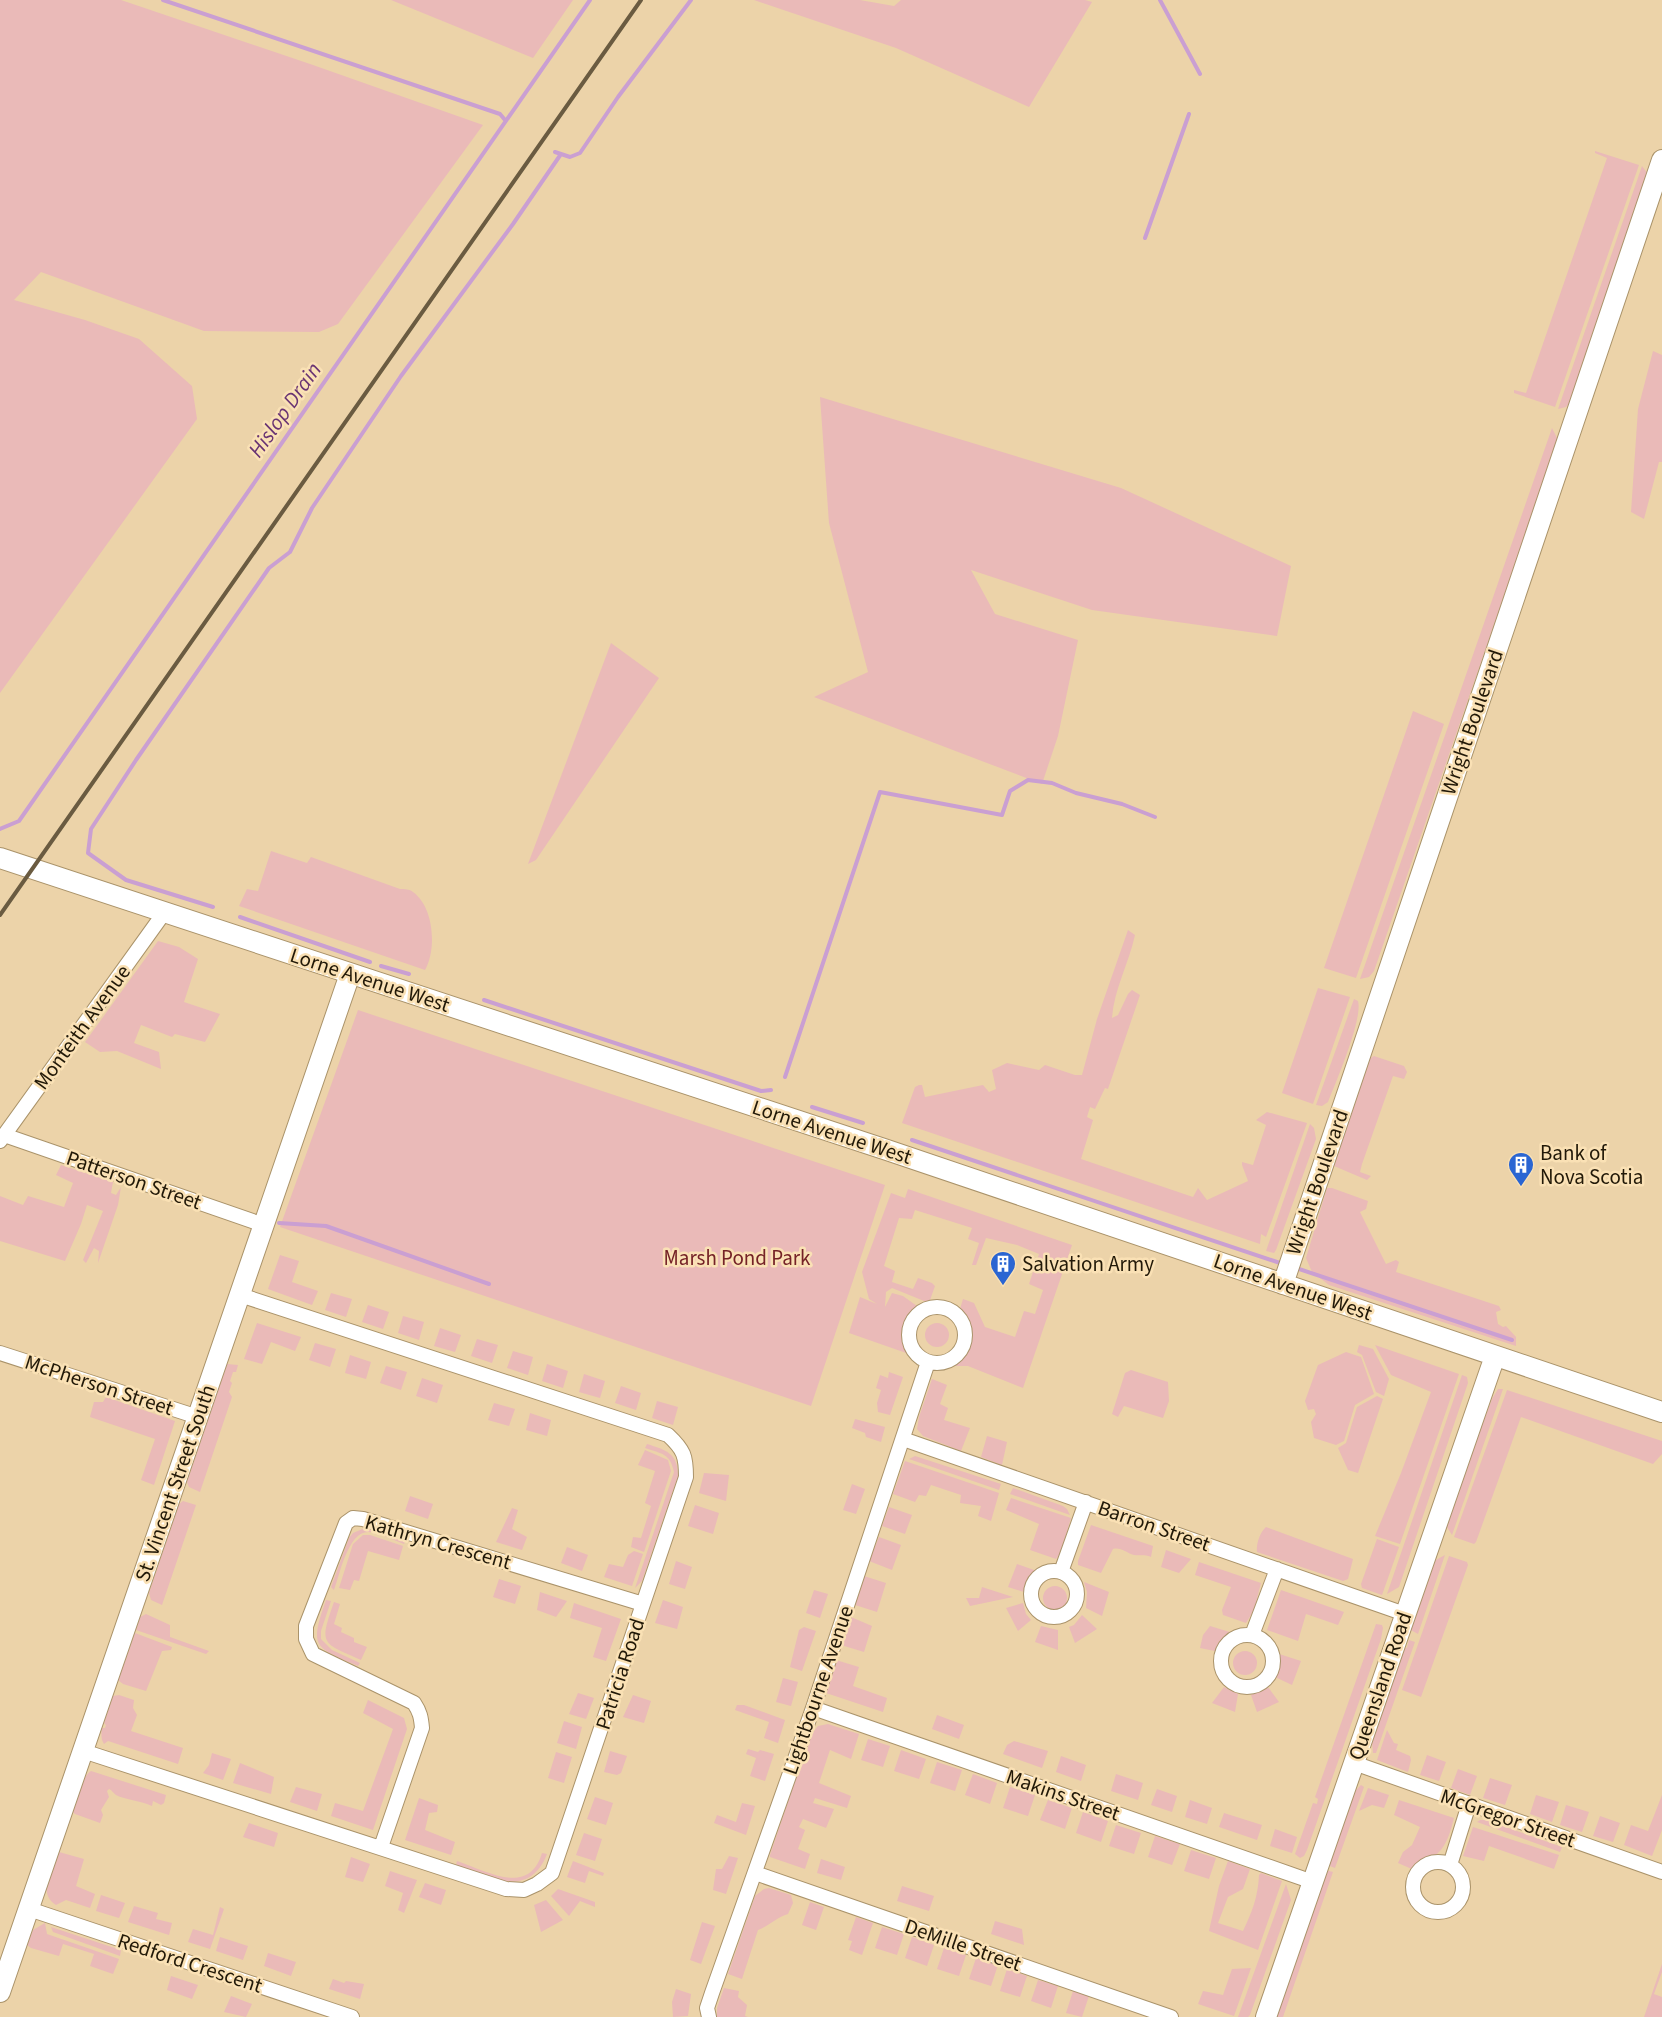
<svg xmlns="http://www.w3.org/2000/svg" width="1662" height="2017" viewBox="0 0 1662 2017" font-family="'Source Sans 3',sans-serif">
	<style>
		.green { fill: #eabab8 }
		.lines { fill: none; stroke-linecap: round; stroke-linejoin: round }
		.stream { stroke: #ca9fd2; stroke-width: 4 }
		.street-casing { stroke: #aa936a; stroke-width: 16 }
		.secondary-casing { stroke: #aa936a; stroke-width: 22 }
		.street { stroke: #fff; stroke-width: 14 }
		.secondary { stroke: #fff; stroke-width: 20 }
		.rail { stroke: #6a5b41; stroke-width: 4 }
		.labels { text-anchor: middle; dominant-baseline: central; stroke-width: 5; stroke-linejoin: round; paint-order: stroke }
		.street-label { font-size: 21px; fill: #221908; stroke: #fae1b5 }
		.poi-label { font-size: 21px; fill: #221908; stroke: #fae1b5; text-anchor: start }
		.park-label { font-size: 21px; fill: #752227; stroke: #fae1b5 }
		.water-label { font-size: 22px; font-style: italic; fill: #693473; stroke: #fae1b5 }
	</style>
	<rect width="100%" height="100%" fill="#ecd3a9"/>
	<!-- green -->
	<path class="green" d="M0 0H121L313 65 483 125 338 324 319 332 204 331 41 272 14 300 85 320 139 339 192 386 197 419 0 693Z
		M391 0H573L533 58Z
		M754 0H860L894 6 901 0H1085L1092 2 1029 107 896 48Z
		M1595 151 1639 165 1555 407 1514 393V390L1526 393 1607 158 1595 153Z
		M1642 166 1648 174 1571 401 1566 407 1558 409Z
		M1653 351 1662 355V462H1659L1644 519 1631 512 1638 409Z
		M820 397 1121 488 1291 566 1277 636 1092 610 971 570 995 614 1078 640 1058 736 1042 784 814 697 868 672 829 523Z
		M1552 428 1558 440 1374 971 1369 977 1360 979Z
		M611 643 659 678 536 860 528 864Z
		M1413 711 1444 724 1356 978 1324 968Z
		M271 851 307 863 311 857 400 889C404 889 410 889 413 892 434 907 437 949 425 970L239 906 247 889 258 891Z
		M1128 930 1135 935C1129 963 1114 989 1112 1018L1118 1015 1128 994 1132 990 1140 995 1108 1089 1105 1088 1095 1109 1090 1107 1087 1117 1093 1120 1081 1159 1193 1197 1198 1188 1207 1200 1248 1181 1242 1165V1162L1253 1165 1266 1125 1256 1120 1267 1112 1307 1123 1266 1237 1261 1234 1260 1244 902 1123 915 1087 919 1085H922L925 1097 983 1085 989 1092 996 1089 992 1070 1007 1063 1039 1070 1045 1065 1075 1075H1082L1097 1019Z
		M158 941 179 947 198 959 184 1002 220 1014 205 1042 175 1034 172 1037 141 1025 134 1043 159 1052 161 1069 117 1051 100 1052 85 1042Z
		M1318 988 1350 997 1313 1104 1282 1093Z
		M1354 999 1358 1001C1363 1019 1336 1082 1328 1102L1322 1106 1316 1105Z
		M358 1010 885 1185 811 1406 280 1227Z
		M1374 1056 1404 1066 1407 1072 1404 1079 1393 1076 1362 1164 1360 1172 1371 1176 1367 1180 1334 1166 1367 1060Z
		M1310 1124 1314 1128 1316 1139 1276 1250 1274 1253 1266 1251Z
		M61 1165 113 1182 111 1193 116 1195 121 1187 118 1205 98 1263 99 1251 94 1248 86 1263 83 1260 103 1211 87 1205 81 1224 65 1261 0 1241V1196L23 1205 28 1196 64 1207 73 1183 56 1175Z
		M1327 1188H1332L1368 1201 1366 1209 1360 1212 1386 1264 1396 1260 1399 1262 1396 1272 1499 1306 1501 1310 1496 1312 1498 1324 1503 1327 1506 1326 1516 1337V1346L1329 1285 1312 1272 1306 1258Z
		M908 1189 1072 1245 1023 1388 968 1366H948C969 1354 976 1332 959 1312L963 1299 974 1303 985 1327 1015 1337 1024 1311 1035 1314 1043 1290 1029 1284 1039 1254 1017 1245 986 1238 976 1265H972L979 1243 968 1239 972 1228 915 1210 912 1219 899 1218 884 1266 895 1271 892 1282 913 1289 918 1278 932 1283 935 1286 929 1303 892 1288 886 1292 885 1307 892 1293 903 1296 917 1306 906 1329 909 1354 849 1333 860 1297 877 1304 869 1299 862 1272 891 1193 905 1198Z
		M280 1255 299 1261 292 1282 318 1291 312 1305 268 1289Z
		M331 1293 352 1299 346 1317 325 1310Z
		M368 1305 389 1312 383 1329 362 1322Z
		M403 1316 424 1322 419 1340 398 1333Z
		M925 1335a12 12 0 1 1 24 0a12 12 0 1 1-24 0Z
		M257 1323 301 1337 295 1351 271 1342 262 1364 244 1359Z
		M440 1328 461 1335 455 1352 434 1346Z
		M477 1339 498 1345 492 1363 471 1356Z
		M315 1343 336 1349 330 1367 309 1360Z
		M1359 1345 1373 1349 1389 1379 1384 1396 1376 1392 1362 1355 1357 1352Z
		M1375 1345 1459 1374 1400 1544 1375 1536 1401 1473 1431 1392 1391 1375Z
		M513 1351 533 1357 528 1375 507 1368Z
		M1346 1352 1361 1357 1374 1394 1355 1405 1344 1441 1336 1445 1314 1438 1311 1422 1316 1414 1314 1409 1308 1410 1305 1401 1318 1365Z
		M350 1355 371 1362 366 1379 345 1373Z
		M227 1364 238 1365 236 1372H233L230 1381 232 1383 229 1392 232 1397 200 1492 189 1487 187 1482Z
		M547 1364 568 1371 563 1388 542 1381Z
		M386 1366 407 1372 401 1390 380 1383Z
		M1131 1370 1168 1382 1169 1401 1163 1418 1124 1406 1118 1417 1112 1414 1125 1373Z
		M889 1372 903 1377 890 1415 878 1412 877 1403 881 1390 876 1388 880 1375 888 1378Z
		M584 1374 605 1381 600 1398 579 1392Z
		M1462 1375 1467 1377 1468 1383 1399 1587 1387 1594Z
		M422 1378 443 1385 437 1403 416 1396Z
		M932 1379 947 1385 940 1404 948 1408 944 1420 970 1428 961 1451 923 1436 917 1429 919 1417Z
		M621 1386 641 1393 636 1410 615 1403Z
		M1498 1389H1503L1452 1535 1445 1524 1492 1399Z
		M1507 1390 1662 1441V1454L1653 1464 1521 1417 1476 1542 1474 1544 1454 1537Z
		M1377 1396 1383 1399 1358 1473 1348 1470 1338 1448 1346 1443 1357 1407Z
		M106 1397 175 1421 154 1485 141 1480 155 1439 90 1417 94 1402H103Z
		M657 1401 678 1407 673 1425 652 1418Z
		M494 1403 515 1409 509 1426 488 1420Z
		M530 1413 551 1420 547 1436 526 1430Z
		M855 1419 885 1427 881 1442 866 1437 865 1433 852 1428Z
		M987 1436 1007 1442 1002 1465 981 1457Z
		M647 1444C666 1450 678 1453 678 1476L642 1581 635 1588 674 1472C670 1453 662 1454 645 1448Z
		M645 1450 668 1460 671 1471 644 1552 631 1547 633 1537 641 1538 651 1506 645 1503 655 1471 638 1465Z
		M915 1456 1001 1484 999 1490 909 1459Z
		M905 1461 999 1493 991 1521 978 1516 981 1506 960 1503 961 1495 931 1485 926 1496 919 1495 915 1502 893 1494Z
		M704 1473 729 1475 726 1501 699 1493Z
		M852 1484 865 1489 856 1514 843 1510Z
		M1013 1488 1063 1506 1067 1509 1070 1515 1010 1494Z
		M410 1496 433 1504 428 1519 405 1511Z
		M1011 1498 1071 1518 1061 1552 1056 1559 1030 1550 1039 1524 1006 1510Z
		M183 1501 196 1505 162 1605 151 1600 149 1593 179 1504Z
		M695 1505 719 1513 713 1534 688 1526Z
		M889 1507 912 1515 905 1534 882 1526Z
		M512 1508 518 1510 512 1529 527 1537 522 1550 496 1542Z
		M1091 1525 1153 1546 1151 1557C1144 1554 1140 1556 1134 1555 1126 1553 1121 1547 1113 1549L1101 1573 1078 1565V1561Z
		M1266 1527 1353 1559 1348 1579 1343 1581 1257 1552C1256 1544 1260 1532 1266 1527Z
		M365 1528 376 1529 406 1539 404 1544C393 1540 380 1532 368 1532 348 1532 340 1574 334 1590L331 1587 349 1538 353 1533Z
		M363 1535H370L403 1546 399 1560 368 1551 359 1581 354 1580 350 1590 339 1588 353 1544Z
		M879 1537 901 1545 892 1570 869 1561Z
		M1377 1539 1399 1547 1382 1595 1362 1588 1361 1584Z
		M567 1547 588 1555 582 1571 561 1563Z
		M1166 1550 1191 1559 1179 1573 1161 1567Z
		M634 1551 643 1554 632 1586 604 1577 609 1564 623 1567 628 1555Z
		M1445 1555 1418 1634 1409 1629 1432 1562Z
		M1449 1556 1467 1562 1468 1565 1421 1697 1402 1690Z
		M676 1561 692 1567 685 1589 669 1584Z
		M1199 1562 1261 1583 1254 1610 1246 1623 1223 1615 1222 1610 1231 1587 1195 1575Z
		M1017 1564 1037 1571 1030 1577 1024 1592 1008 1587Z
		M864 1576 886 1583 877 1612 855 1605Z
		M499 1579 521 1586 515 1604 493 1597Z
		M1084 1582 1109 1592 1102 1616 1086 1608 1087 1592Z
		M1043 1598a12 12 0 1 1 24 0a12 12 0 1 1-24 0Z
		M982 1587 1013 1597 970 1606 966 1598H979Z
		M814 1590 828 1594 820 1618 806 1613Z
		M1281 1590 1344 1612 1338 1625 1306 1614 1298 1641 1267 1630Z
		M540 1592 567 1601 556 1617 537 1610Z
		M326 1600 331 1601 321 1631V1639L332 1650 360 1663 358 1666C314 1647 309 1648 326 1600Z
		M663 1600 683 1607 677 1629 655 1623Z
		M334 1602 340 1604 334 1624 342 1628 341 1632 354 1638V1642L367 1647 361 1660C321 1642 319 1645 334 1602Z
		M574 1603 621 1619 606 1661 593 1657 602 1628 570 1618Z
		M1023 1603 1026 1614 1031 1620 1018 1631 1006 1608Z
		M146 1614 170 1625V1637L209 1651 206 1654 136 1630 140 1617Z
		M1082 1615 1097 1629 1075 1643 1069 1627 1074 1625Z
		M851 1617 872 1626 864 1652 841 1645Z
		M1376 1624 1382 1625 1383 1628 1381 1639 1307 1850 1304 1856 1300 1858 1295 1854 1313 1803 1317 1804 1318 1799 1315 1797Z
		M1041 1626 1058 1630V1650L1035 1642Z
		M1210 1626 1233 1633 1224 1638 1215 1651 1200 1648 1203 1635Z
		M804 1627 816 1631 802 1671 790 1667 799 1630Z
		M135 1633 172 1647 171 1650 162 1651 146 1691 123 1684 118 1680Z
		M1409 1640 1415 1642 1376 1753H1373L1372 1742 1403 1647 1407 1648Z
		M1233 1663a12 12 0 1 1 24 0a12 12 0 1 1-24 0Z
		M1276 1653 1301 1661 1292 1685 1275 1677 1277 1663Z
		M836 1660 859 1667 853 1686 887 1698 883 1712 826 1693Z
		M783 1678 798 1682 791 1706 776 1702Z
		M1224 1687 1238 1694 1235 1712 1212 1703Z
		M1268 1687 1279 1702 1257 1712 1251 1695Z
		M578 1693 594 1698 586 1719 569 1714Z
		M119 1695 134 1700 133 1708 137 1715 131 1731 183 1748 178 1764 108 1741 104 1744C101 1740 101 1733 102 1728H105L106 1725 104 1723 113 1696Z
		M633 1695 651 1701 644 1723 623 1717Z
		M368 1700 404 1718 407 1729 373 1830 331 1816 335 1803 363 1811 393 1729 363 1713Z
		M737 1705H744L785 1720 778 1743 764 1738 769 1722 735 1710Z
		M937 1715 964 1725 959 1739 932 1729Z
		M564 1721 582 1727 576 1749 557 1743Z
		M828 1724 859 1734 851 1759 830 1750 819 1783 851 1796 847 1808 815 1798 813 1803 834 1809 826 1828 803 1819 799 1827 805 1830 798 1849 810 1854 805 1869 770 1857V1855L810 1736 818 1726Z
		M1387 1730 1394 1743 1398 1744 1396 1750 1410 1756 1411 1760 1408 1772 1377 1760Z
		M868 1739 890 1746 883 1767 861 1760Z
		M1014 1741 1048 1751 1042 1768 1003 1754 1007 1745Z
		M748 1749 758 1752 760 1750 774 1754 765 1781 750 1776 756 1758 746 1754Z
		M901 1750 926 1759 919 1779 894 1771Z
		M610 1751 627 1756 621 1773 617 1775 604 1772Z
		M556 1752 572 1757 564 1783 548 1778Z
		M212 1753 231 1759 223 1780 203 1773 209 1765Z
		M1427 1755 1446 1762 1439 1781 1420 1775Z
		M1061 1756 1086 1765 1081 1781 1056 1772Z
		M937 1762 962 1770 955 1791 930 1783Z
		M240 1763 274 1777 271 1794 233 1783Z
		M1458 1769 1477 1776 1470 1795 1451 1788Z
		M91 1771 166 1795 164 1803 161 1805 153 1801 152 1806C142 1801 123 1799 116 1795 113 1793 112 1790 109 1789L107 1791 109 1797 101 1810 103 1815 100 1823 75 1814 73 1812C77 1801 81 1777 91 1771Z
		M973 1774 997 1783 990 1804 965 1795Z
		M1116 1774 1143 1783 1138 1800 1111 1791Z
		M1490 1778 1512 1785 1505 1805 1483 1798Z
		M1361 1785 1364 1787 1335 1868 1327 1865 1351 1795Z
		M296 1787 322 1794 317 1811 290 1802Z
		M1010 1787 1035 1795 1028 1816 1003 1808Z
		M1368 1788 1389 1795 1384 1808 1372 1805 1359 1811Z
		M1157 1789 1177 1796 1172 1812 1151 1805Z
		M1536 1795 1559 1802 1552 1822 1530 1814Z
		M1662 1795V1830L1652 1856 1624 1845 1631 1825 1648 1831Z
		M595 1797 613 1803 606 1825 587 1819Z
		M419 1798 438 1805 437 1812 429 1813 425 1830 455 1842 451 1855 405 1840Z
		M1048 1800 1072 1808 1065 1829 1040 1820Z
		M1190 1800 1212 1808 1207 1824 1185 1817Z
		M1399 1800 1454 1818C1451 1830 1447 1845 1438 1853 1430 1860 1421 1863 1414 1870L1398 1863 1403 1852 1412 1845 1420 1827 1394 1815Z
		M742 1803 755 1806 746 1835 714 1823 717 1815 736 1822Z
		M1566 1805 1589 1812 1582 1832 1560 1825Z
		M1083 1812 1108 1821 1101 1842 1076 1833Z
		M1224 1813 1262 1825 1257 1840 1219 1827Z
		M1600 1816 1620 1823 1613 1842 1593 1836Z
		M1480 1820H1486L1562 1847 1560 1852 1477 1822Z
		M249 1823 278 1833 274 1847 243 1837Z
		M1116 1825 1141 1833 1134 1854 1109 1846Z
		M1473 1827 1559 1855 1554 1869 1489 1846 1484 1861 1463 1856Z
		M1275 1829 1297 1837 1292 1853 1270 1846Z
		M584 1833 602 1839 595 1861 576 1855Z
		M1155 1836 1180 1844 1172 1865 1148 1857Z
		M1191 1850 1216 1858 1209 1879 1184 1871Z
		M59 1852 84 1859 76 1886 95 1894 90 1908 66 1900 56 1905C36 1892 53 1868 59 1852Z
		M542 1853 547 1854C529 1900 490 1877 456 1865L457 1861C487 1871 529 1897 542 1853Z
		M729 1856 738 1858 726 1894 713 1890 716 1869H722Z
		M351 1857 370 1864 363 1882 345 1877Z
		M821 1859 845 1867 841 1880 817 1873Z
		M573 1861 604 1873 603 1876 589 1871 585 1883 567 1877Z
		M1228 1861 1250 1869 1243 1889 1228 1897 1218 1923 1243 1931C1252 1912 1258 1897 1259 1875L1261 1873 1282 1881 1258 1950 1209 1931 1219 1886Z
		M1325 1870 1333 1872 1283 2017H1274Z
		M390 1871 417 1880 404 1913 398 1910 403 1893 385 1886Z
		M425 1883 446 1890 441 1905 419 1897Z
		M1286 1884 1291 1900 1250 2015 1248 2017H1238Z
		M902 1886 934 1896 929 1911 897 1901Z
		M769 1888 791 1895 793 1903 788 1914C777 1917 769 1926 758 1930L742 1979 728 1974 755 1896 764 1889Z
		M558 1889 595 1902V1907L580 1901 569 1916 551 1896Z
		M101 1895 125 1903 119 1918 96 1911Z
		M546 1900 563 1920 541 1932 534 1905Z
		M810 1902 824 1907 816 1930 802 1925Z
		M134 1906 158 1913 156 1919 172 1923 169 1935 128 1922Z
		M220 1907 224 1909 210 1949 188 1942 193 1929 213 1935Z
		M856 1917 873 1923 862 1955 849 1950 852 1941 848 1940Z
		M995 1921 1022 1929 1024 1945 991 1934Z
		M702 1922 715 1926 701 1964 690 1960Z
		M45 1923 47 1934 119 1959 113 1974 90 1966 94 1954 63 1944 59 1956 31 1948 27 1945 33 1930Z
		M51 1927 121 1950 120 1956 53 1932Z
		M882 1927 904 1934 897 1955 875 1948Z
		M220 1937 248 1946 243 1960 216 1951Z
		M912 1937 934 1945 927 1966 905 1958Z
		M944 1948 966 1955 959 1976 937 1969Z
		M268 1953 296 1962 291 1976 264 1966Z
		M976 1958 998 1965 991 1986 969 1979Z
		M1662 1964V1972L1654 1994 1662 1997V2017H1644Z
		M1251 1968 1234 2016 1198 2004 1203 1991 1223 1995 1232 1969Z
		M1007 1969 1027 1976 1020 1997 1000 1991Z
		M171 1976 198 1985 192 1999 167 1990Z
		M333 1979 344 1983 346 1981 364 1984 360 1999 329 1989Z
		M1038 1980 1058 1986 1051 2008 1031 2001Z
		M724 1988 739 1991 738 1997 747 2005 745 2016 748 2017H717V2008Z
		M676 1989 691 1994 688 2016 673 2017 672 2002Z
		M1073 1991 1089 1996 1082 2017 1066 2013Z
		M231 1996 252 2004 246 2017 224 2012Z"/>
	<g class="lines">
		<!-- stream -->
		<path class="stream" d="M163 0 500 114 505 120
			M1160 0 1200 74
			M555 152 570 157 580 153 618 97 691 0
			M1145 238 1189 114
			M0 829 19 821 590 0
			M213 907 126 880 88 853 91 829 136 760 269 568 290 552 312 508 401 376 513 224 561 154
			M240 917 370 962
			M381 966 409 974
			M484 1000 761 1091 771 1090
			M785 1077 880 792 1002 815 1010 791 1028 780 1052 783 1076 793 1122 804 1155 817
			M812 1107 863 1123
			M912 1140 1283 1264
			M279 1223 326 1226 489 1284
			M1296 1268 1512 1340"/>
		<defs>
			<path id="street" d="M4 1135 264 1225
				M0 1141 164 913
				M909 1335a28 28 0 1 1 56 0a28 28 0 1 1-56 0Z
				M0 1353 198 1417
				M903 1439 1405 1614
				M1031 1594a23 23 0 1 1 46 0a23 23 0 1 1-46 0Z
				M1061 1572 1086 1502
				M1252 1635 1277 1569
				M1221 1661a26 26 0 1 1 52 0a26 26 0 1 1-52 0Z
				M813 1708 1313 1882
				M83 1751 506 1889 524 1890 537 1884 552 1873 686 1477C686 1456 684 1450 668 1435L240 1295
				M1354 1763 1662 1872
				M381 1847 422 1728C421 1717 420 1712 414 1703L313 1654 306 1639V1626L346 1523 353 1518 363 1519 643 1604
				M1413 1887a25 25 0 1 1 50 0a25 25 0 1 1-50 0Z
				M1450 1865 1469 1804
				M755 1873 1171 2017
				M29 1909 352 2017
				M709 2017 707 2008 712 1993 813 1708 928 1362"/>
			<path id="secondary" d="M0 858 887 1150 1662 1412
				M1283 1284 1662 160
				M0 1992 350 974
				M1266 2017 1495 1356"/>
		</defs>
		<!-- street casing -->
		<use href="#street" class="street-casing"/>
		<!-- secondary casing -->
		<use href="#secondary" class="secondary-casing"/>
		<!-- street -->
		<use href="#street" class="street"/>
		<!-- secondary -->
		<use href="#secondary" class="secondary"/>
		<!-- rail -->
		<path class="rail" d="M0 915 641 0"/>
	</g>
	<!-- icons -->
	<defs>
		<symbol id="building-pin" viewBox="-11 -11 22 30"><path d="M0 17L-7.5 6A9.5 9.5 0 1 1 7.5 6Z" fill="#2a65d2" stroke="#fae1b5"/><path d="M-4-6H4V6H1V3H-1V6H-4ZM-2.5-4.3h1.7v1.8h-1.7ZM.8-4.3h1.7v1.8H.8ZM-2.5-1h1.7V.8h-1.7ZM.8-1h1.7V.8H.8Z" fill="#fff"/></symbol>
	</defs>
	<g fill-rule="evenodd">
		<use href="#building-pin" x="1506" y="1150" width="30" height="40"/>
		<use href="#building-pin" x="988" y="1249" width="30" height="40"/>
	</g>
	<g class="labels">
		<!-- street labels -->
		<g class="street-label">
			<text transform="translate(1472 722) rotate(-71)">Wright Boulevard</text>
			<text transform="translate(370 980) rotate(18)">Lorne Avenue West</text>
			<text transform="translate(82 1027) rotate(-54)">Monteith Avenue</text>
			<text transform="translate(832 1132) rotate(18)">Lorne Avenue West</text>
			<text transform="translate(134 1180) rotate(19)">Patterson Street</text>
			<text transform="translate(1317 1182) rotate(-71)">Wright Boulevard</text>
			<text transform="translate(1293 1287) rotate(19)">Lorne Avenue West</text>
			<text transform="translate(99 1385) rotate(18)">McPherson Street</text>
			<text transform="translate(175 1483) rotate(-71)">St. Vincent Street South</text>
			<text transform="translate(1154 1526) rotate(19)">Barron Street</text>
			<text transform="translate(438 1542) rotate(16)">Kathryn Crescent</text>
			<text transform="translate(620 1674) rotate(-72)">Patricia Road</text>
			<text transform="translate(1380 1686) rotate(-71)">Queensland Road</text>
			<text transform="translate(818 1690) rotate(-71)">Lightbourne Avenue</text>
			<text transform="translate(1063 1795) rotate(19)">Makins Street</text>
			<text transform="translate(1508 1818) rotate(19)">McGregor Street</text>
			<text transform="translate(963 1945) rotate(19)">DeMille Street</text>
			<text transform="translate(190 1963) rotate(18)">Redford Crescent</text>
		</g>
		<!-- poi labels -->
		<g class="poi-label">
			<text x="1540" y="1153">Bank of<tspan x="1540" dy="24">Nova Scotia</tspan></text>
			<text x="1022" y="1264">Salvation Army</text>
		</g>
		<!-- park labels -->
		<g class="park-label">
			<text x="737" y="1258">Marsh Pond Park</text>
		</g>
		<!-- water labels -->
		<g class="water-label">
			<text transform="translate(285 410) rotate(-55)">Hislop Drain</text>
		</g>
	</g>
</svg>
